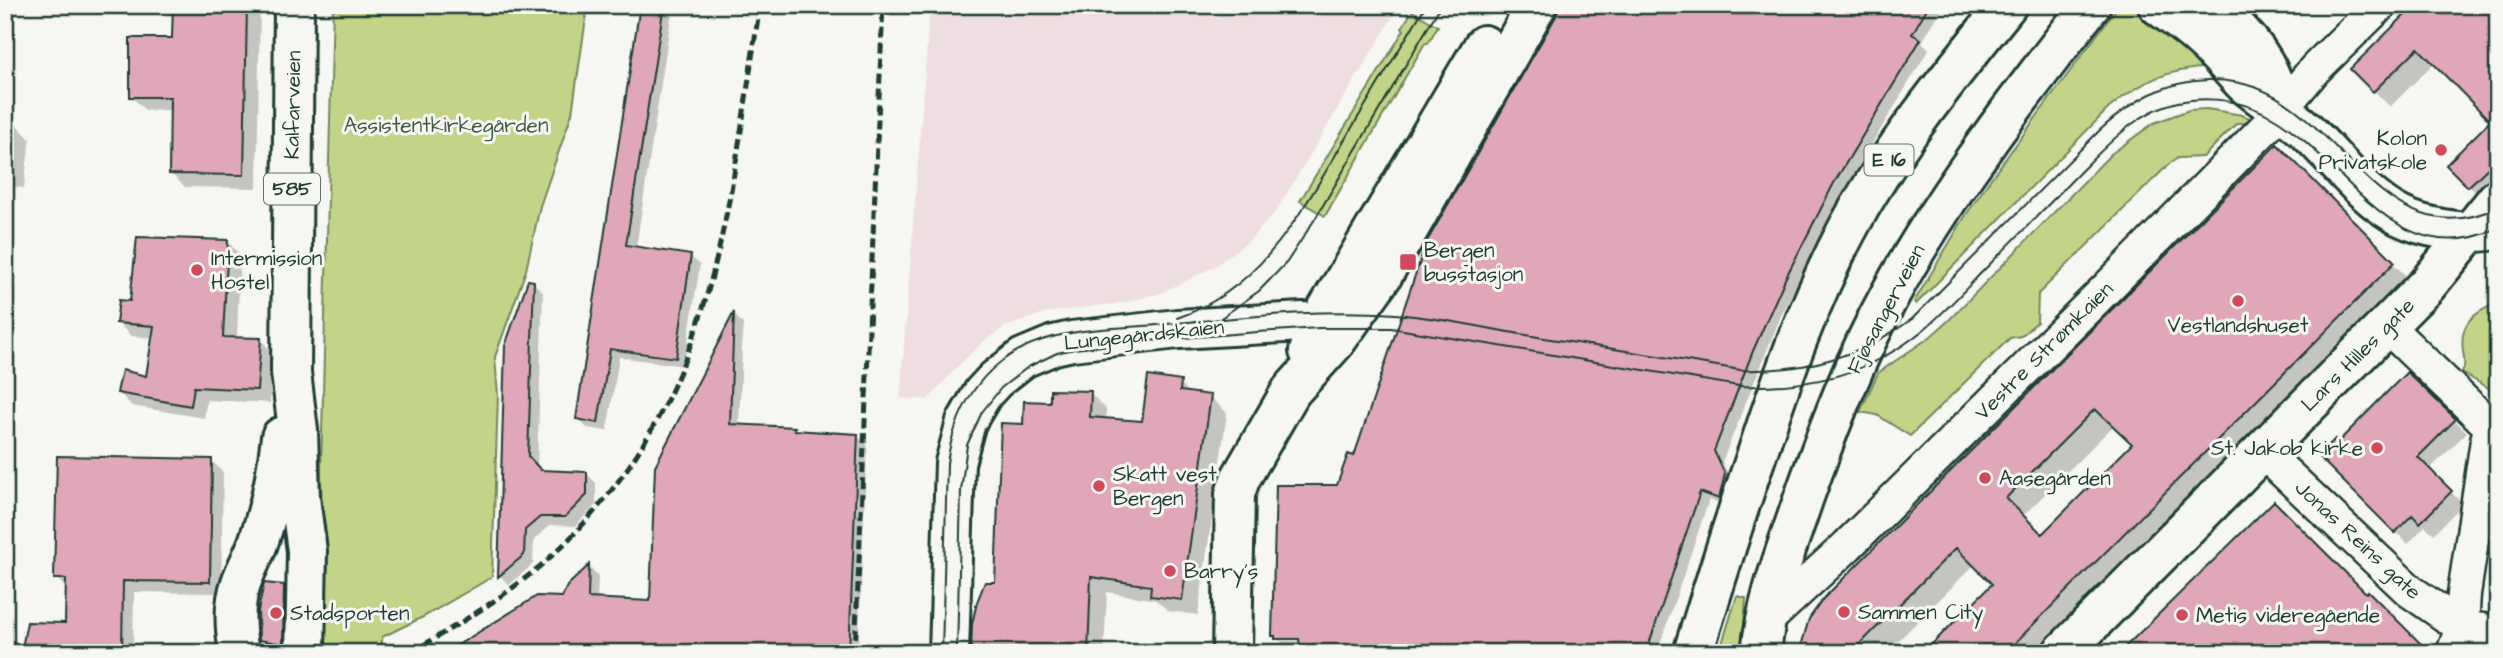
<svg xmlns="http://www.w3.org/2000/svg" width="2503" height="658" viewBox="0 0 2503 658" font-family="'Architects Daughter',sans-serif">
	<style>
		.built { fill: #efdee1 }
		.green { fill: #c3d488; stroke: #71885e; stroke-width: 2 }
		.shadow { fill: #0003; fill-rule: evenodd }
		.building { fill: #e0a7b9; stroke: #1f3d34; stroke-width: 2; fill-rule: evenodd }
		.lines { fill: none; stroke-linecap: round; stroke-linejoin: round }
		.street-casing { stroke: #1f3d34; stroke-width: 37 }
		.secondary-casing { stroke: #1f3d34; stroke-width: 44 }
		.primary-casing { stroke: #1f3d34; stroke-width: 44 }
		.highway-casing { stroke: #1f3d34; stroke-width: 44 }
		.street { stroke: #f6f6f2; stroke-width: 32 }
		.secondary { stroke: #f6f6f2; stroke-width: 38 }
		.primary { stroke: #f6f6f2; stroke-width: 38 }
		.highway { stroke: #f6f6f2; stroke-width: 38 }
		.tram { stroke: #1f3d34; stroke-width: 2 }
		.rail { stroke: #1f3d34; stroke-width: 5; stroke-dasharray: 10 5; stroke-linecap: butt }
		.poi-dot { fill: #d1495b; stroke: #f6f6f2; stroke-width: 2.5 }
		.labels { text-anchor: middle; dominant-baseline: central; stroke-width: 6; stroke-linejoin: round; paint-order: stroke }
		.shield { fill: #f6f6f2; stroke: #60746d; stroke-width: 2 }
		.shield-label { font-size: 19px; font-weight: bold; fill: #1f3d34 }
		.street-label { font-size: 21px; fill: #1f3d34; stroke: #f6f6f2 }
		.park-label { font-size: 21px; fill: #405b45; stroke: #f6f6f2 }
		.poi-label { font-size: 21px; fill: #1f3d34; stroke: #f6f6f2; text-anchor: start }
	</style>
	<rect width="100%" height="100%" fill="#f6f6f2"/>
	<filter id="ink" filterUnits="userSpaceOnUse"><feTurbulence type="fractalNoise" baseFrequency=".0143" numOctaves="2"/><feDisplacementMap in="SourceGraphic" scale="14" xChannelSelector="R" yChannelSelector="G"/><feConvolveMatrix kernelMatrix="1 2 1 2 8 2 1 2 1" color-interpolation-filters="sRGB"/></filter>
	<g filter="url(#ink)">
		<!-- built -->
		<path class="built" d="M930 5H1400L1277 210 1250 240 1214 267 1161 293 1127 302 1045 313 1005 327 984 341 955 369 928 400 900 398Z"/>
		<!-- green -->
		<path class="green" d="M333 5H588L572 113 540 206 526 270 495 357 498 395 492 577 425 616 382 637V643L370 648 368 653H325L321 471Z
			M2119 5C2155 5 2186 45 2211 67 2166 70 2143 80 2109 108L1916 304 1914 302 1966 215 1992 177Z
			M1412 11 1438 26 1428 43H1425L1325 216 1300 201 1404 30 1402 28Z
			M2207 109 2242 115 2256 121 2251 127 2242 123H2237L2203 157 2178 158 2169 164 2038 294 2037 322 2021 336 2010 338 1910 436 1877 415 1860 412 1878 373 1930 337 1948 321 2111 154 2154 123 2189 110Z
			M2498 302V393L2462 373C2466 365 2464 360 2463 351 2459 321 2474 314 2498 302Z
			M1737 596 1746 598 1742 653H1719Z"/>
		<!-- shadow -->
		<path class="shadow" d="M174 5H260L257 188 185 187 171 174 172 110H145L132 97 174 40Z
			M642 5H673L636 248 690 256 700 265 684 366 619 357 607 431 587 428 578 418Z
			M1560 5H1944L1922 42 1929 49 1843 192 1780 318 1722 462 1734 485 1728 507 1709 500 1657 653H1303L1302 648 1286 647 1274 635 1338 486 1355 458 1558 17ZM1281 637 1308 638V641H1281Z
			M1962 5H1981L1974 14Z
			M2498 5V189L2485 202 2448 165 2493 121 2435 62 2390 107 2353 69Z
			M5 118 11 119 30 139 24 188 5 186Z
			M2277 147 2411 281 2038 653H1926L1994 584 1975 564 1886 653H1802ZM2114 425 2134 445 2042 536 2022 517Z
			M227 241 240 255 237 339 261 340 274 354 270 403 207 400 204 418 132 406 119 393 147 378 154 338 131 336 118 323 132 303Z
			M533 282 543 292 537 467 541 472 587 474 596 483V505L575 526 550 525 534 540 533 564 509 585 500 576 507 347Z
			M735 315 743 324 739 426 794 428 797 432 857 436 867 445 858 653H449L563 599 568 587 589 567 598 576 597 600 651 603 657 467Z
			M2407 374 2467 432 2429 470 2463 504 2434 534 2425 526 2408 544 2320 456 2339 445Z
			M1180 383 1191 394 1210 397 1227 413 1198 615 1168 611 1156 600 1107 592 1104 653H973L997 584 1025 426 1052 404 1090 393 1106 409V420L1143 423Z
			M211 460 223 472 221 593 134 592 133 649 151 653H23L67 625 68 590 56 578Z
			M284 587 296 599 295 653 273 652 261 639Z"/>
		<!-- building -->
		<path class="building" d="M173 5H247L244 175 169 174 170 97H130V38H172Z
			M640 5H664L626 245 691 255 676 358 610 349 598 423 576 419Z
			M1559 5H1929L1912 34 1921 39 1834 183 1785 279 1753 351 1714 451 1725 474 1719 499 1700 492 1646 653H1301L1299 639H1275V636H1272L1276 485H1337L1348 454 1354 456 1426 243 1556 16Z
			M2415 5H2498V158L2468 187 2446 165 2490 121 2418 48 2373 92 2350 69Z
			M2277 144 2395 262 2005 653H1923L1992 584 1956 548 1851 653H1799L1809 619 1823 599ZM2095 409 2132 444 2042 534 2006 498Z
			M137 237 228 240 223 337 261 338 257 390 194 387 191 406 117 393 122 370 146 376 154 326 116 323 119 300 130 301Z
			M528 280 534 281 528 456 541 470 587 472V495L565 517H540L525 530 524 555 498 577 505 346Z
			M734 312 730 424 795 427 794 430 858 434 849 653H445L537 596 562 597 567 586 589 565 588 598 650 601 655 466Z
			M2407 372 2456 419 2418 457 2452 491 2420 523 2412 515 2395 533 2318 456 2335 439 2338 442Z
			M1148 376 1181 381 1180 391 1211 395 1182 600 1150 596 1151 586 1091 577 1088 653H971L972 624 977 602 985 582H995L1001 423 1023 424 1024 401 1050 402V390L1091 391 1090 417 1142 421Z
			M57 456 212 459 210 582 123 581 122 653H21L27 622 65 623 66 579H54Z
			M2274 501 2366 593 2368 591 2430 653H2119Z
			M264 583 284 585 283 644 259 640 258 611Z"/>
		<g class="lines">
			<defs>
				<path id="street" d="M2400 339 2496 432
					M2263 452 2410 591 2462 627 2498 632
					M1764 623 1847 546 2105 290 2266 127 2315 69 2380 5
					M2453 653 2462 627 2464 594 2487 440 2498 430"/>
				<path id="secondary" d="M2158 5C2177 19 2196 32 2212 49 2224 60 2234 73 2245 84 2265 102 2289 114 2309 133 2337 160 2364 198 2400 216 2425 228 2461 234 2489 231
					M2212 5C2246 34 2274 65 2280 110
					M1309 351 1325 313 1484 45
					M949 653 955 463 966 422 983 393 995 380 1023 358 1054 345 1072 341 1178 329 1303 322 1319 328 1336 341
					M1232 653 1235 494 1240 479 1291 391 1336 341 1382 276 1537 5
					M2062 653 2427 285 2498 198"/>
				<path id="primary" d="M294 5 291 373 298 430 300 498 307 551 305 653
					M239 653C235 629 233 606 241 583 246 569 253 557 258 543 270 509 277 473 281 437"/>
				<path id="highway" d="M1693 653C1714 585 1735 518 1758 451 1783 375 1810 300 1847 230 1891 148 1949 77 2007 5
					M1761 653C1766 601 1786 550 1803 500 1828 429 1855 358 1892 291 1948 189 2020 96 2091 5"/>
			</defs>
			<!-- street casing -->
			<use href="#street" class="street-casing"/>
			<!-- secondary casing -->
			<use href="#secondary" class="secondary-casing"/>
			<!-- primary casing -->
			<use href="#primary" class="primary-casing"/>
			<!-- highway casing -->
			<use href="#highway" class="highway-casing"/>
			<!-- street -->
			<use href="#street" class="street"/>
			<!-- secondary -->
			<use href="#secondary" class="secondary"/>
			<!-- primary -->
			<use href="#primary" class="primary"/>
			<!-- highway -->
			<use href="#highway" class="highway"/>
			<!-- tram -->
			<path class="tram" d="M1177 318C1262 289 1302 211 1345 139 1372 94 1399 50 1426 5
				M1221 318 1259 291 1287 262 1315 219 1441 5
				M942 653 947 463C954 416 975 375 1017 351 1058 328 1111 329 1157 325 1236 318 1316 308 1395 314 1437 317 1479 327 1520 334 1594 346 1667 357 1740 370 1805 372 1859 357 1912 319L2100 130C2132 101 2164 81 2208 80 2241 79 2272 91 2297 111 2358 159 2405 252 2498 207
				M957 653 961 491 967 445 982 412 1001 388 1028 367 1057 353 1074 349 1159 340 1258 332 1319 328H1391L1739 386C1808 388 1867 376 1922 331 1944 313 1963 292 1982 272 2016 238 2049 204 2082 170 2113 139 2145 104 2191 100 2219 97 2248 103 2272 117 2346 159 2394 277 2498 228"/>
			<!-- rail -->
			<path class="rail" d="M410 653C462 622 514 592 558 550 716 398 728 209 760 5
				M855 653 883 5"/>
		</g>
	</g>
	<!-- markers -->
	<g class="poi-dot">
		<circle cx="2441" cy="150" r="7"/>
		<rect x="1399" y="253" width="18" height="18" rx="3.5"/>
		<circle cx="197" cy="270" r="7"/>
		<circle cx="2238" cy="301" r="7"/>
		<circle cx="2377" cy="448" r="7"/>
		<circle cx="1985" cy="478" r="7"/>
		<circle cx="1099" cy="486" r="7"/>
		<circle cx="1170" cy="571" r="7"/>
		<circle cx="1844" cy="612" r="7"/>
		<circle cx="276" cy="613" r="7"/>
		<circle cx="2182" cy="615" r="7"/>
	</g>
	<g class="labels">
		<!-- shield labels -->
		<g class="shield">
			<rect x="1864.5" y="144.5" width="49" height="31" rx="5"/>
			<rect x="264" y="173.5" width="56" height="31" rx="5"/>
		</g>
		<g class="shield-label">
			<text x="1889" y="160">E 16</text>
			<text x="292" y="189">585</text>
		</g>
		<!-- street labels -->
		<g class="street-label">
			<text transform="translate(293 105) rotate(-89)">Kalfarveien</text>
			<text transform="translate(1886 309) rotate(-62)">Fjøsangerveien</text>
			<text transform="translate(1144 335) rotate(-6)">Lungegårdskaien</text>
			<text transform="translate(2044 351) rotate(-45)">Vestre Strømkaien</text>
			<text transform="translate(2358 355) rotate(-45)">Lars Hilles gate</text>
			<text transform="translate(2358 540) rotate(43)">Jonas Reins gate</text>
		</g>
		<!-- park labels -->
		<g class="park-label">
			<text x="446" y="125">Assistentkirkegården</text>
		</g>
		<!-- poi labels -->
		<g class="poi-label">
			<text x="2427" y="138" text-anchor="end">Kolon<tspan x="2427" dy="24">Privatskole</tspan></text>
			<text x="1424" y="250">Bergen<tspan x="1424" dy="24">busstasjon</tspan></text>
			<text x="211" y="258">Intermission<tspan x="211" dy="24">Hostel</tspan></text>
			<text x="2238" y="325" text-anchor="middle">Vestlandshuset</text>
			<text x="2363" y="448" text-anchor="end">St. Jakob kirke</text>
			<text x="1113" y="474">Skatt vest<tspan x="1113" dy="24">Bergen</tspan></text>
			<text x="1999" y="478">Aasegården</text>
			<text x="1184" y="571">Barry's</text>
			<text x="1858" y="612">Sammen City</text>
			<text x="290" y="613">Stadsporten</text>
			<text x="2196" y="615">Metis videregående</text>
		</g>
	</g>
	<!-- margin -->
	<rect width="2503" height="658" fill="none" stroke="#f6f6f2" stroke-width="28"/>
	<rect x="14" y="14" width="2475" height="630" fill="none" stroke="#1f3d34" stroke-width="2.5" filter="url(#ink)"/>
</svg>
